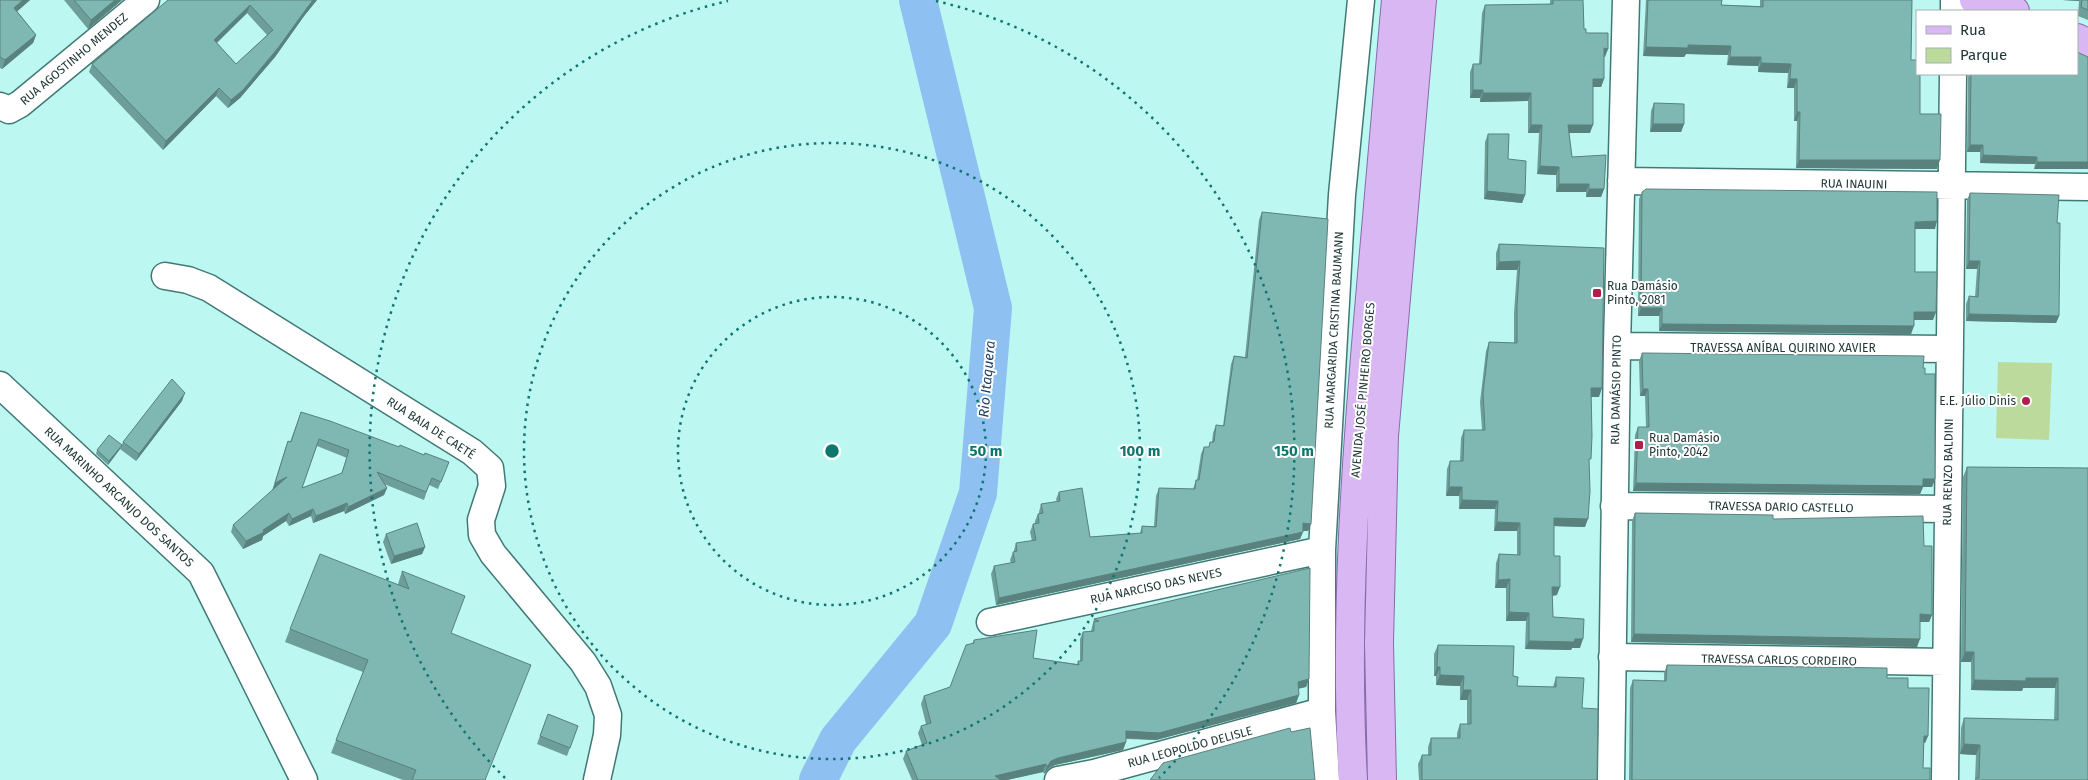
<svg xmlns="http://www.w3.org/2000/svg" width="2088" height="780" viewBox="0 0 2088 780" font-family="'Fira Sans',sans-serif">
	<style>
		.green { fill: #bbda9c }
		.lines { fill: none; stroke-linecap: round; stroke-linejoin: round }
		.river { stroke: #8fc0f2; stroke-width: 38 }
		.minor-casing { stroke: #417975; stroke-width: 29 }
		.major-casing { stroke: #886baa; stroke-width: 30 }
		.minor { stroke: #fff; stroke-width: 26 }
		.major { stroke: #d9b7f2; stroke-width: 28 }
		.wall { fill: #6d9e9a; fill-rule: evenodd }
		.shaded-wall { fill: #59817d }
		.building { fill: #7fb8b3; stroke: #59817d; fill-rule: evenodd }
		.ring { fill: none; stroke: #0f766e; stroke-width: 2.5; stroke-dasharray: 2.5 5 }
		.poi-dot { fill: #b01e4b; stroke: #fff; stroke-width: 2 }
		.labels { text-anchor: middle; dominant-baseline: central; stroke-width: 4; stroke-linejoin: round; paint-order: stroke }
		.street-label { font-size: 12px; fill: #203836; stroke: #fff }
		.poi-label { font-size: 12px; fill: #203836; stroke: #fff; text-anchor: start }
		.water-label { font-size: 14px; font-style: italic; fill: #1f4163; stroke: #fff }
		.centre { fill: #0f766e; stroke: #fff; stroke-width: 2.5 }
		.ring-label { font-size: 15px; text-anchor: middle; font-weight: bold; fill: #0f766e; stroke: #fff; stroke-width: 4; stroke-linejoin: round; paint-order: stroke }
	</style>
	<rect width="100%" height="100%" fill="#bcf7f2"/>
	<!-- green -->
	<path class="green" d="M1998 362 2052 363 2049 440 1996 438Z"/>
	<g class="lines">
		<!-- river -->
		<path class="river" d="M818 780 838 740 933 624 978 493 993 308 918 0"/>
		<defs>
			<path id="minor" d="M1954 11V0
				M0 106 9 110 20 104 146 0
				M1621 181 2088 187
				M165 276 188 280 209 288 472 452 490 468 492 486 481 520 482 535 493 554 583 662 598 686 608 715 607 735 597 780
				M1617 346 1950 349
				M0 385 201 573 304 780
				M1614 506 1948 509
				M990 622 1322 550
				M1612 657 1946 662
				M1058 780 1094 773 1322 711
				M1326 780 1322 711V550L1342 195 1361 0
				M1611 780 1617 346 1626 0
				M1945 780 1953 74"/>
			<path id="major" d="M1974 0 2015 11
				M2077 38 2088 43
				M1353 780C1344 619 1356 458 1370 298 1379 198 1387 99 1396 0
				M1382 780 1379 643 1384 436 1422 0"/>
		</defs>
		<!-- minor casing -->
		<use href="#minor" class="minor-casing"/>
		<!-- major casing -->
		<use href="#major" class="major-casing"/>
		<!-- minor -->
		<use href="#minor" class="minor"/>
		<!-- major -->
		<use href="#major" class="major"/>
	</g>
	<!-- wall -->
	<path class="wall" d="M0 0H30L17 11 36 35 33 43 2 69 0 68Z
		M64 0H122L88 29Z
		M168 0H317L304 16 275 57 240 98 228 108 216 96 163 150 89 72 92 64ZM247 13 267 35 236 64 217 43Z
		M1550 0H1583L1584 29 1586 33 1608 49 1604 57V79L1601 87H1593L1590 133H1569L1572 157 1604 189 1601 197H1586V192H1556V175L1537 174 1539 133H1528V101L1480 102V98H1470V72L1473 64H1479L1482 13 1485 5 1550 4Z
		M1646 0H1722L1721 5 1760 6V0H1912L1911 60 1920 114 1937 169 1796 168 1797 121H1794V88H1787L1788 73 1758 72V66L1727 65 1728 55 1686 54 1684 57 1643 56Z
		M2062 0H2088V20L2078 16 2079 1Z
		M2088 57 2034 169 2035 164 1980 163V152H1967L1968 77 1969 74H2077Z
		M1654 103 1684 124 1681 132H1650L1651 111Z
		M1488 134 1508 159 1525 195 1522 203 1484 199 1485 142Z
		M1642 192 1935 229H1915V272L1933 320H1914L1911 334 1659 331V316H1638L1639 199Z
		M1970 193 2057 223 2059 316 2056 323 1966 321V304L1969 296 1975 297 1977 269H1966L1967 200Z
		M1262 212 1308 531H1303L1300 539 996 605 991 574 994 566 1011 563 1010 560 1013 552H1014V550L1016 543 1032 541 1030 532 1033 524H1035V521L1038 514H1039V512L1041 504 1057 502 1056 499 1059 492 1090 537 1140 533 1142 526H1154L1156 496 1159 488 1193 489 1196 480H1197L1201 454 1204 447H1209L1212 442 1213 433 1216 425 1223 426 1231 364 1234 356 1245 357 1259 220Z
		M1499 244 1604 248 1599 397H1591L1589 464 1585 527 1554 526V556L1557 595 1552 596 1553 617 1580 648H1572L1571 650 1525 649 1526 621H1506V588H1495L1496 563 1499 554 1517 555V531H1494L1495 509H1459V496H1446L1447 469 1450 461H1460L1461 438 1464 430H1482L1480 402 1486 351 1489 342 1514 343V313L1517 270H1496V253Z
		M1642 353 1923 368 1925 374 1935 479 1932 487H1923L1920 494 1633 491 1635 435 1638 427H1646L1645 396H1640L1639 361Z
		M182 401 136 461 120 449 123 442Z
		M301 412 399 447 449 462 438 489 429 485 424 500 384 484 387 488 384 495 345 514 344 511 313 523 311 516 289 526 286 521 263 536 262 540 243 549 231 532 233 525 272 491 285 449 288 441 290 442ZM317 446 347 458 341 474 302 488Z
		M120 449 108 465 96 454 97 450Z
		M1967 467 2088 468V780H1975L1976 755 1960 754 1961 728 1964 718 2054 720 2055 688H2023L2022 691 1971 690V662H1961L1963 477Z
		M1635 513 1773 519 1924 546 1932 615 1929 622H1920L1917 647 1631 642 1632 521Z
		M386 534 425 547 422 554 391 564 383 542Z
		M402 571 451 634 486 780H403L331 753 363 672 285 642 290 629 398 585V584Z
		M1094 619 1309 679 1306 687 1298 689 1299 695 1296 703 1156 740 1126 739V742L1123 750 1055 765 1049 768 1044 774 1043 772 1007 780H912L903 759 906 751 922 745 918 733 921 726 926 724 921 704 924 696 950 687 974 640 1033 658 1077 664 1078 661H1080V639L1083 632 1091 631Z
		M1438 645 1513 676 1517 686 1553 687 1556 677 1582 708 1597 780H1419L1418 764 1422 755H1428V747L1431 738H1457V733L1460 724H1467V700H1460V686L1436 685V676H1434V654Z
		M1667 665 1887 678 1908 688 1928 736 1925 743H1924L1923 768 1930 780H1629L1630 688 1633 680 1664 681V673Z
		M548 714 578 726 567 756 537 744Z"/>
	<!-- shaded-wall -->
	<path class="shaded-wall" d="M23 0H30L11 17 14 8Z
		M115 0H122L88 29 91 20Z
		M313 0H317L304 16 275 57 240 98 228 108 231 100Z
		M2063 0H2079V1Z
		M250 5 247 13 211 48 214 40Z
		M36 35 33 43 2 69 5 60Z
		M1688 45 1731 46 1728 55 1686 54 1684 57 1643 56 1646 47Z
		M1604 48 1608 49 1605 57H1602Z
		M1730 57H1761L1758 66 1727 65Z
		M1761 63 1791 64 1788 73 1758 72Z
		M1593 79H1604L1601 87H1590Z
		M1790 79H1797L1794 88H1787Z
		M219 88 216 96 163 150 166 141Z
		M1473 90H1483L1480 98H1470Z
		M1483 93H1531L1528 101 1480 102Z
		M1797 112H1800L1797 121H1794Z
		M1653 124H1684L1681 132H1650Z
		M1531 125H1542L1539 133H1528Z
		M1568 125H1593L1590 133H1565Z
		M1970 145H1983L1980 152H1967Z
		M1983 155 2037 157 2035 164 1980 163Z
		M1799 160H1940L1937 169 1796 168Z
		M2037 162H2088V169H2034Z
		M1540 166 1559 167 1556 175 1537 174Z
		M1559 184H1589L1586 192H1556Z
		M1589 189H1604L1601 197H1586Z
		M1487 191 1525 195 1522 203 1484 199Z
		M1937 221 1935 229H1913L1915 222Z
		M1520 261 1517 270H1496L1499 262Z
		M1969 261H1980L1977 269H1966Z
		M1641 308H1662L1659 316H1638Z
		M1914 312H1936L1933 320H1911Z
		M1969 314 2059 316 2056 323 1966 321Z
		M1662 324 1914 326 1911 334 1659 331Z
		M1591 388H1602L1599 397H1587Z
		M1643 389H1648L1645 396H1640Z
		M185 393 182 401 136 461 139 454Z
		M122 445 120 449 108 465 109 461Z
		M287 477 272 491 275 483Z
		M1923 479H1935L1932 487H1923L1920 494 1633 491 1636 483Z
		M1449 487H1462L1459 496H1446Z
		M387 488 384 495 345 514 348 507Z
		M1462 500 1498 501 1495 509H1459Z
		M347 503 344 511 313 523 316 516Z
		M313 509 311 516 289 526 292 519Z
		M289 513 286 521 263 536 262 540 243 549 246 541Z
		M1554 518 1588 519 1585 527 1551 526Z
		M1497 522 1520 523 1517 531H1494Z
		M1303 523 1311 524 1308 531H1300Z
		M1303 532 1300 539 996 605 999 598Z
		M425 547 422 554 391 564 394 556Z
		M1510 579 1506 588H1495L1498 580Z
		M1552 587H1560L1557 595 1549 596Z
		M1509 612 1529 613 1526 621H1506Z
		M1920 614 1932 615 1929 622H1917Z
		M1634 634 1920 639 1917 647 1631 642Z
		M1575 639H1583L1580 648H1572L1571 650 1525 649 1529 641Z
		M1965 652H1974L1971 662H1961Z
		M1437 667H1440L1436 676H1434Z
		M1440 675 1464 676 1460 686 1436 685Z
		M2026 678H2058L2055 688H2023L2022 691 1971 690 1974 680Z
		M1309 679 1306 687 1295 689 1298 682Z
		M1463 690H1471L1467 700H1460Z
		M1299 695 1296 703 1156 740 1123 738 1126 731Z
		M1924 736H1928L1925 743H1921Z
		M1126 742 1123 750 1055 765 1049 768 1044 774 1047 767 1051 761 1058 758Z
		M1964 744 1980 745 1976 755 1960 754Z
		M1046 764 1043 772 1007 780H993L995 776Z"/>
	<!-- building -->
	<path class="building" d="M0 0H23L14 8 36 35 5 60 0 57Z
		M74 0H115L91 20Z
		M168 0H313L307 8 278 48 243 90 231 100 219 88 166 141 92 64ZM250 5 273 30 236 64 214 40Z
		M1553 0H1583L1584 29H1586V33H1608V49L1604 48V79H1593V125H1568L1572 157 1606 155 1604 189H1589V184H1559V167L1540 166 1542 125H1531V93H1483V90H1473V64H1481L1485 5 1553 4Z
		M1648 0H1722L1721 5 1763 7V0H1912L1911 60H1917V74H1920V114H1941L1940 160H1799L1800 112H1797V79H1790L1791 64 1761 63V57H1730L1731 46 1688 45V48L1646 47Z
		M2082 0H2088V10L2081 7Z
		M2077 52 2088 57V162H2037V157L1983 155V145H1970L1971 74H2077Z
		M1654 103 1684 104V124H1653Z
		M1488 134H1509L1508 159 1526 161 1525 195 1487 191Z
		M1646 189 1937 192V221L1915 222V272H1937L1936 312H1914V326L1662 324V308H1641L1642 192Z
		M1970 193 2059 195 2057 223H2060L2059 316 1969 314V296L1978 297 1980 261H1969Z
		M1262 212 1328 219 1311 524 1303 523V532L999 598 994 566 1015 562 1013 552 1017 551 1016 543 1036 540 1033 524 1039 523 1038 514 1043 513 1041 504 1060 501 1059 492 1082 488 1090 537 1142 533V526L1156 527 1159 488 1195 489 1196 480H1199L1204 447H1209L1210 442H1214L1216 425 1224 426 1234 356 1247 358Z
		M1499 244 1604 248 1602 388H1591L1592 436 1591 459H1589L1590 491 1588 519 1554 518V556H1560V587H1552L1553 617 1584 619 1583 639H1575L1574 642 1529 641V613L1509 612 1510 579 1498 580 1499 554 1520 555V523L1497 522 1498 501 1462 500V487H1449L1450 461H1463L1464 430H1485L1483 393 1489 342 1517 343V305L1520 261 1499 262Z
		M1642 353 1924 356 1923 368H1925V374H1935V479H1923V486L1636 483 1638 427H1649L1648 389H1643Z
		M172 379 185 393 139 454 123 442Z
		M301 412 330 421 399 447 400 445 424 455 425 453 449 462 441 482 432 478 426 492 377 472 387 488 348 507 347 503 316 516 313 509 292 519 289 513 263 530 264 532 246 541 233 525 287 477 275 483 288 441 291 442ZM319 439 349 450 342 473 302 488Z
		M109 435 122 445 109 461 97 450Z
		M1967 467 2088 468V780H1976V778H1979L1980 745 1964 744V718L2058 720V678H2026V681L1974 680V652H1965Z
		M1635 513 1773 515V519L1923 516 1924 546H1932V615L1920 614V639L1634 634Z
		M417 523 425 547 394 556 386 534Z
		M320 554 409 589 402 571 465 596 451 633 531 665 485 780H412L416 770 336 740 368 660 290 629Z
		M1310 568 1309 679 1298 682 1299 695 1159 733 1126 731V742L1058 758 1051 761 1047 767 1046 764 995 776 1001 780H918L906 751 927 743 921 726 931 723 924 696 950 687 966 645 974 643V640L1037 630 1033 658 1079 665 1078 661H1082L1083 632 1094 631V622L1099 621 1094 619Z
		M1438 645 1514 646 1513 676 1518 677 1517 686 1556 687V677L1584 678 1582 708 1598 709 1597 780H1422V755H1431V738H1460V724H1471V690H1463L1464 676 1440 675V667H1437Z
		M1667 665 1887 668V678H1908V688H1929L1928 736H1924L1923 768H1930V780H1632L1633 680 1666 681Z
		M548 714 578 726 570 748 540 736Z
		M1290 728 1291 732 1310 728 1315 780H1150L1163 763Z"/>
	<!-- distance rings -->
	<g class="ring">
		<circle cx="832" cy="451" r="154"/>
		<circle cx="832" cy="451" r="308"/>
		<path d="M505 778A462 462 0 0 1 728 1M936 1A462 462 0 0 1 1159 778"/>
	</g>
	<!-- markers -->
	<g class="poi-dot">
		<rect x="1592" y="288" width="10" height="10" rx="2.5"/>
		<circle cx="2026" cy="401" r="5"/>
		<rect x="1634" y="440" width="10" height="10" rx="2.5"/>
	</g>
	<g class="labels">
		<!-- street labels -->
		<g class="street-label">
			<text transform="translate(74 59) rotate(-40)">RUA AGOSTINHO MENDEZ</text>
			<text transform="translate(1854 184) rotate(1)">RUA INAUINI</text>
			<text transform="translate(1334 330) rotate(-87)">RUA MARGARIDA CRISTINA BAUMANN</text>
			<text x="1783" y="348">TRAVESSA ANÍBAL QUIRINO XAVIER</text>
			<text transform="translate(1363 390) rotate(-85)">AVENIDA JOSÉ PINHEIRO BORGES</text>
			<text transform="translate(1616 390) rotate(-89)">RUA DAMÁSIO PINTO</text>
			<text transform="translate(431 428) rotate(33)">RUA BAIA DE CAETÉ</text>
			<text transform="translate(1948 472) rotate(-89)">RUA RENZO BALDINI</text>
			<text transform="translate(119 497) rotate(43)">RUA MARINHO ARCANJO DOS SANTOS</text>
			<text transform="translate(1781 507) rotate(1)">TRAVESSA DARIO CASTELLO</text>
			<text transform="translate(1156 586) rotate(-12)">RUA NARCISO DAS NEVES</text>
			<text transform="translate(1779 660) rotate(1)">TRAVESSA CARLOS CORDEIRO</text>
			<text transform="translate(1190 747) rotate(-15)">RUA LEOPOLDO DELISLE</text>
		</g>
		<!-- poi labels -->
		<g class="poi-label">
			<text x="1607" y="286">Rua Damásio<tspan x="1607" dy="14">Pinto, 2081</tspan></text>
			<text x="2016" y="401" text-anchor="end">E.E. Júlio Dinis</text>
			<text x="1649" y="438">Rua Damásio<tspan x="1649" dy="14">Pinto, 2042</tspan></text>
		</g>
		<!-- water labels -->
		<g class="water-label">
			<text transform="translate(987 379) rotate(-85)">Rio Itaquera</text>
		</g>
	</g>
	<circle cx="832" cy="451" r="8" class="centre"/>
	<g class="ring-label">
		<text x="986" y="456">50 m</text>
		<text x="1140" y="456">100 m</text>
		<text x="1294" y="456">150 m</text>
	</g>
	<!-- legend -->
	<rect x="1916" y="10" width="162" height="65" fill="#ffffff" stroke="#a6afaf"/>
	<rect x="1926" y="26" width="25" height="8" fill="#d9b7f2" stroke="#a6afaf"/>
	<text x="1960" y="35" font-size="15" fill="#203836">Rua</text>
	<rect x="1926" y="48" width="25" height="15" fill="#bbda9c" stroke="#a6afaf"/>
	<text x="1960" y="60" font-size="15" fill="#203836">Parque</text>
</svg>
